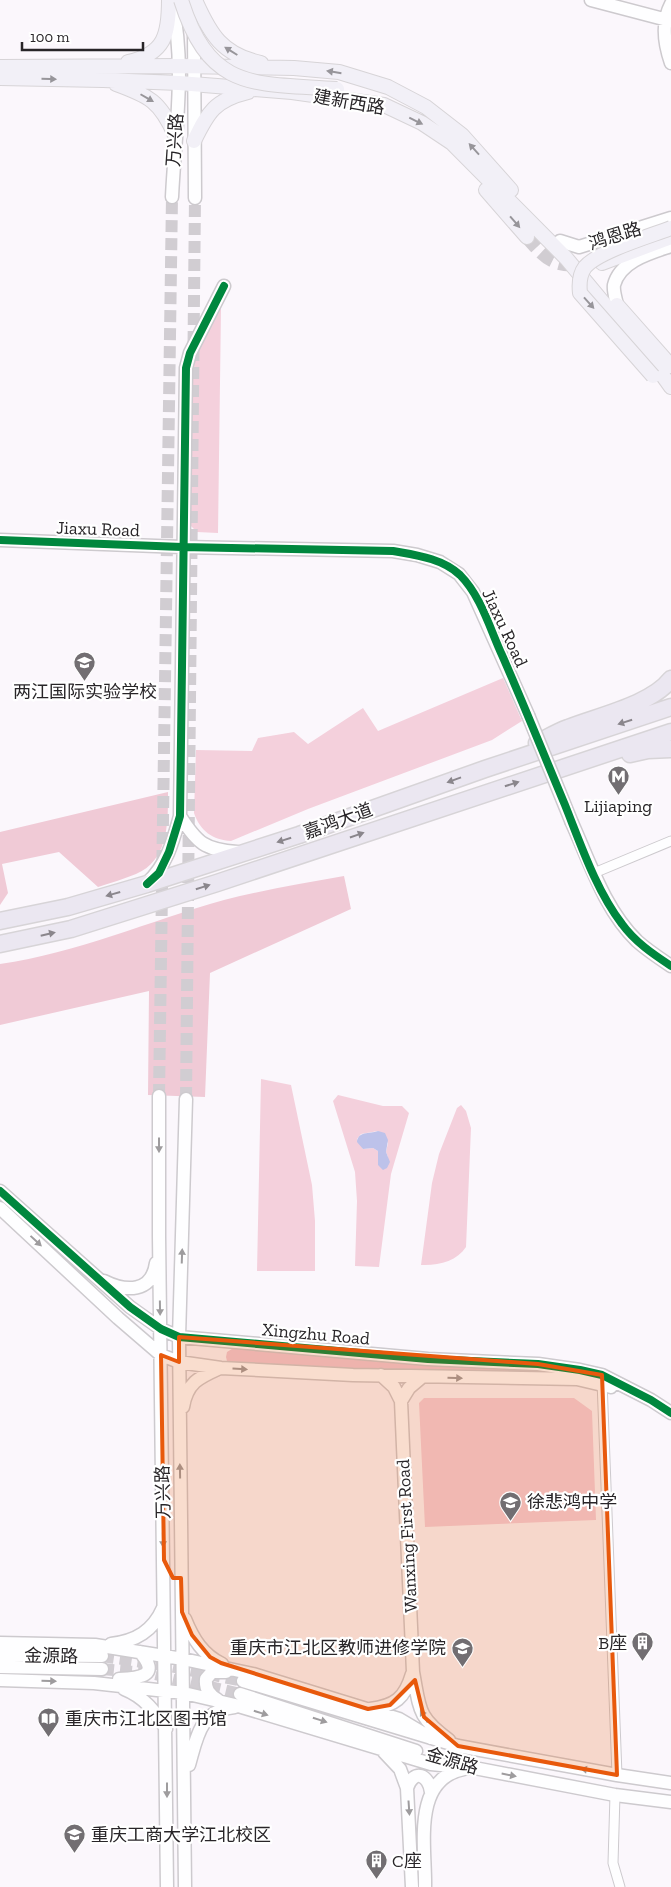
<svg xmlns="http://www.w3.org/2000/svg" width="671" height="1887" viewBox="0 0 671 1887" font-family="'Zilla Slab','Noto Sans SC',serif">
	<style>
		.green { fill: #f4d0dc; fill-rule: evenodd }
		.forest { fill: #f0cad6 }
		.water { fill: #bdc2ea }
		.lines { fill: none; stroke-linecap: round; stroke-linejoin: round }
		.secondary-tunnel { stroke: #d1cdd2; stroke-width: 12; stroke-dasharray: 12 6; stroke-linecap: butt }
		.primary-tunnel { stroke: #d1cdd2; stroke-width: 14; stroke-dasharray: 14 7; stroke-linecap: butt }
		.street-casing { stroke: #cdcace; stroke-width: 11 }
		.secondary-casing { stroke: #cdcace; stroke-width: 15 }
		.primary-casing { stroke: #d7d4d7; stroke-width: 16 }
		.highway-casing { stroke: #d7d4d7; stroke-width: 19 }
		.street { stroke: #fefeff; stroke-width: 9 }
		.secondary { stroke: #fefeff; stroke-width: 12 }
		.primary { stroke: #f2f0f7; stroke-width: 14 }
		.highway { stroke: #ebe7f1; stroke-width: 16 }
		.secondary-bridge-casing { stroke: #cdcace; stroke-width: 15; stroke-linecap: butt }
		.primary-bridge-casing { stroke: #d7d4d7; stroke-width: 16; stroke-linecap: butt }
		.secondary-bridge { stroke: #fefeff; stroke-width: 12 }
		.primary-bridge { stroke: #f2f0f7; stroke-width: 14 }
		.cycleway-casing { stroke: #fff; stroke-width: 11 }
		.cycleway { stroke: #00873e; stroke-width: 8 }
		.oneway { fill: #97959a }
		.oneway2 { fill: #8a868c }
		.oneway3 { fill: #9e9c9e }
		.marked { fill: #e8590c; fill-opacity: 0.2; stroke: #e8590c; stroke-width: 4; stroke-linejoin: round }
		.labels { text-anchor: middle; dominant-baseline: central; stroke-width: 4.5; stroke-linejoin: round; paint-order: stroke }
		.street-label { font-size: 18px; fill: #282528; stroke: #fff }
		.poi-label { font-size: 18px; fill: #282528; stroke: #fff; text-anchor: start }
	</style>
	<rect width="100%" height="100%" fill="#fbf7fc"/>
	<!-- green -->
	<path class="green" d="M221 308 218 533 197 532 188 523 189 384 196 352Z
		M503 678 522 721 492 740 308 809 231 841C213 840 200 831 194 813L196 750 252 751 258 738 294 732 308 744 363 708 378 731Z
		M261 1079 291 1085 312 1185 315 1221V1271H257Z
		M338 1095 383 1106H402L409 1113 391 1174 379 1267 355 1266 357 1201 355 1172 333 1101ZM378 1131 388 1143 386 1152 388 1157 378 1162V1151L373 1148 363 1149 357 1139 361 1134Z
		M461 1105 466 1111 471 1128 466 1247C457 1261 438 1266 421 1265L432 1183 439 1154 457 1108Z
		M424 1398H574L592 1411 596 1520 425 1527 419 1403Z"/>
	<!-- forest -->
	<path class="forest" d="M168 792C168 822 169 860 136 874 124 879 110 883 98 887L59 852 2 864 8 893 0 905V832Z
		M344 876 351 909 210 973 205 1097 148 1095 149 991 0 1025V964C77 953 149 921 224 900 263 890 304 883 344 876Z
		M235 1347 517 1368 516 1374 235 1365 227 1361 226 1357 227 1352Z"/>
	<!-- water -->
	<path class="water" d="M378 1131 385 1133 388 1140 386 1152 390 1162 387 1168 383 1170 378 1165V1151L373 1148 363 1149 357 1142C358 1131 369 1134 378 1131Z"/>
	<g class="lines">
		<!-- secondary-tunnel -->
		<path class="secondary-tunnel" d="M159 1096 172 197
			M186 1099 195 198
			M102 1656 170 1666 243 1681
			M102 1669 155 1674 240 1694"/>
		<!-- primary-tunnel -->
		<path class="primary-tunnel" d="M527 237C543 255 552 267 578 264"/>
		<defs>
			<path id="street" d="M594 873 671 841
				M602 1381 617 1775
				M615 1795 613 1863 620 1887"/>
			<path id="secondary" d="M591 0 671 21
				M671 4C661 23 664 43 671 63
				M194 28 195 198
				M172 197C175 133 186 66 172 3
				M560 241 579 247 671 218
				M617 305C616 299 613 291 614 285 620 261 650 253 671 246
				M0 540 182 547 393 551 417 555 440 562 459 574 473 592 528 715
				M180 816C197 843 205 850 237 852
				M572 823C590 863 605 910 637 941 647 950 659 958 671 966
				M147 883C167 865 173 841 180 816L186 368 190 353 224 286
				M159 1096V1236L167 1887
				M0 1191 130 1307 161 1329 179 1337 428 1359 538 1364 580 1370 602 1375 651 1400 671 1413
				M0 1208 118 1318 161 1355 179 1362 221 1368 353 1375 577 1379 611 1387
				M104 1281C126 1292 152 1293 156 1263
				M381 1375 394 1387 401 1401 409 1388 422 1377
				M401 1401 413 1672C420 1709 417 1717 449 1740
				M183 1407C187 1382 200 1377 220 1368
				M185 1619C193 1639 203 1655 222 1664
				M0 1643 95 1645 183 1659 253 1674 399 1719 431 1738
				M111 1644C136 1641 153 1631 163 1608
				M0 1655 102 1656
				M0 1667 102 1669
				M119 1679C140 1678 161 1676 140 1652
				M0 1680 94 1683 184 1693 235 1705 431 1764 470 1768
				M243 1681 458 1746 617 1775 671 1783
				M124 1689C144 1697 155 1711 166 1729
				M240 1694 416 1751
				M218 1700C209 1695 205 1689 206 1679L212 1672H226
				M370 1709C395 1706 405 1698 412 1674
				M384 1752 400 1769 407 1788 412 1887
				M189 1765C197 1737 200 1710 235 1707
				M464 1766 615 1795 671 1802
				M407 1788C414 1768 429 1775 431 1792
				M185 1887 179 1337 186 1099
				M425 1887C426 1848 411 1779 464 1769"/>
			<path id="primary" d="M195 0C210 34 222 55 261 63
				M128 62C165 54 169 34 169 0
				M0 67 179 66 294 68 339 72 388 87 426 107 462 135 511 190
				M0 78 103 80 179 83 292 92 384 105 422 123 452 143 566 258 656 366 671 387
				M116 84C149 96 160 101 175 135
				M194 141C208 112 215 100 248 92
				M486 190 527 237
				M602 263 671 237
				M617 305 671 366"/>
			<path id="highway" d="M537 743C547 738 557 732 568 728 598 716 651 705 671 679
				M630 754 648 750 671 749
				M0 921 68 907 147 884 299 835 485 769 671 707
				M0 944 71 929 217 883 671 732"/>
		</defs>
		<!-- street casing -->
		<use href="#street" class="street-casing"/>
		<!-- secondary casing -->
		<use href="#secondary" class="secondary-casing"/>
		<!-- primary casing -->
		<use href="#primary" class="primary-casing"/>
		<!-- highway casing -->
		<use href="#highway" class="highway-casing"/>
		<!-- street -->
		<use href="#street" class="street"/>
		<!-- secondary -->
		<use href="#secondary" class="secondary"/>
		<!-- primary -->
		<use href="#primary" class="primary"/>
		<!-- highway -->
		<use href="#highway" class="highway"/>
		<defs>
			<path id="secondary-bridge" d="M528 715 572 823"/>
			<path id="primary-bridge" d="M181 0C210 92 254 83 337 89
				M653 376 580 293C579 284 579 275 585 267 599 251 650 236 671 228"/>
		</defs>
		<!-- secondary-bridge casing -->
		<use href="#secondary-bridge" class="secondary-bridge-casing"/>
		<!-- primary-bridge casing -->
		<use href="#primary-bridge" class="primary-bridge-casing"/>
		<!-- secondary-bridge -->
		<use href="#secondary-bridge" class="secondary-bridge"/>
		<!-- primary-bridge -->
		<use href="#primary-bridge" class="primary-bridge"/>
		<defs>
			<path id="cycleway" d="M0 540 182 547 393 551C415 555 442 558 460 575 481 596 490 629 502 655 524 705 544 755 565 805 581 845 596 890 622 924 635 942 653 954 671 966
				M147 884 159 873 169 852 180 816 186 368 190 353 224 286
				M0 1191 130 1307 161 1329 179 1337 428 1359 538 1364 580 1370 602 1375 651 1400 671 1413"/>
		</defs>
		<!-- cycleway casing -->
		<use href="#cycleway" class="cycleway-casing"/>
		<!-- cycleway -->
		<use href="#cycleway" class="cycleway"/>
	</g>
	<!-- one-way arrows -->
	<defs><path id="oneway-solid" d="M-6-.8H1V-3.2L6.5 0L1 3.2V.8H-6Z" transform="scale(1.25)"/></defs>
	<g class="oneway">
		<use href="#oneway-solid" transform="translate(231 51) rotate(-148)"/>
		<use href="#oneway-solid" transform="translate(334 72) rotate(-171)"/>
		<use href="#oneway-solid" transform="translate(49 79) rotate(1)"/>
		<use href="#oneway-solid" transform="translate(147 98) rotate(30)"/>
		<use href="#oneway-solid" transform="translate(416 121) rotate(26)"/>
		<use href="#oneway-solid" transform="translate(474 149) rotate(-132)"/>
		<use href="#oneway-solid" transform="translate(515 222) rotate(49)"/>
		<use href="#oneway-solid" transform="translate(589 303) rotate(48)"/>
	</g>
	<g class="oneway2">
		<use href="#oneway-solid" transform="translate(625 722) rotate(162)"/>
		<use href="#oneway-solid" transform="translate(454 780) rotate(160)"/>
		<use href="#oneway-solid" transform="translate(512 784) rotate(-18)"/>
		<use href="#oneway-solid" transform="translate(357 835) rotate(-19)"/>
		<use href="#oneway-solid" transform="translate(284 840) rotate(163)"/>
		<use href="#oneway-solid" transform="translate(203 887) rotate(-17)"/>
		<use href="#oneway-solid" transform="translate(113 894) rotate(164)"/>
		<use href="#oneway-solid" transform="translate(48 934) rotate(-13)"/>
	</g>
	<g class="oneway3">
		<use href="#oneway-solid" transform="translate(159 1145) rotate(90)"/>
		<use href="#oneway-solid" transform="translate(36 1241) rotate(43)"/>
		<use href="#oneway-solid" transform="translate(182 1256) rotate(-88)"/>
		<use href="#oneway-solid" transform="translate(160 1308) rotate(89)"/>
		<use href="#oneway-solid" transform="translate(240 1369) rotate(3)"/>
		<use href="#oneway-solid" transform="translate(455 1378) rotate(2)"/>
		<use href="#oneway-solid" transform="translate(180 1471) rotate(-91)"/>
		<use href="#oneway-solid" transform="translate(163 1540) rotate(89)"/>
		<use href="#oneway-solid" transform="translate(49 1681) rotate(2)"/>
		<use href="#oneway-solid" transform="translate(261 1713) rotate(17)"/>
		<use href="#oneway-solid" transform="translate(424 1716) rotate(-120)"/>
		<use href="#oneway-solid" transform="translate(320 1720) rotate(18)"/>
		<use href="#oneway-solid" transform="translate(588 1770) rotate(-170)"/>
		<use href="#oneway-solid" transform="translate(509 1775) rotate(11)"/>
		<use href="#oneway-solid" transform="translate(167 1790) rotate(90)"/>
		<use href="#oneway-solid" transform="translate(409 1808) rotate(86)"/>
	</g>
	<!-- marked area -->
	<path class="marked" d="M179 1337 538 1364 602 1375 617 1775 458 1746 424 1717 415 1680 390 1705 368 1709 221 1663 210 1657 192 1635 182 1612 181 1578H173L164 1560 161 1355 179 1362Z"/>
	<!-- icons -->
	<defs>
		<symbol id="school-pin" viewBox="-11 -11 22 30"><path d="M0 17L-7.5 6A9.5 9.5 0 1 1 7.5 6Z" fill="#726e72" stroke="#fff"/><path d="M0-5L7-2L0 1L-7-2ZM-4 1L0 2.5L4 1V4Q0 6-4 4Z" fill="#fff"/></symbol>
		<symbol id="metro-pin" viewBox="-11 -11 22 30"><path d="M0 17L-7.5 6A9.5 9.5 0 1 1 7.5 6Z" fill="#726e72" stroke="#fff"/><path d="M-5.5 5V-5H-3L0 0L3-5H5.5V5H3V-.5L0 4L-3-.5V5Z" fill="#fff"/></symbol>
		<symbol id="building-pin" viewBox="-11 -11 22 30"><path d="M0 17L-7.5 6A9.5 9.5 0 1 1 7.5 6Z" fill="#726e72" stroke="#fff"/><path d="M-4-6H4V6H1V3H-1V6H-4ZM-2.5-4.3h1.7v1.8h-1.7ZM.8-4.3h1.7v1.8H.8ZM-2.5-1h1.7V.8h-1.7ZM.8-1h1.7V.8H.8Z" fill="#fff"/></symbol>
		<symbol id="university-pin" viewBox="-11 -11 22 30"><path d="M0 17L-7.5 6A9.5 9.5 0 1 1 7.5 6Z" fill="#726e72" stroke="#fff"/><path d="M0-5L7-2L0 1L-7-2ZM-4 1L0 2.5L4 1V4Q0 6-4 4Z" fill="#fff"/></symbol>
		<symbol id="library-pin" viewBox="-11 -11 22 30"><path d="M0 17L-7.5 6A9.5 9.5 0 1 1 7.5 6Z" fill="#726e72" stroke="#fff"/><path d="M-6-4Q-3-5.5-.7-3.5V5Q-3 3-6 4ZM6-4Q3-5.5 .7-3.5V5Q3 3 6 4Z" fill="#fff"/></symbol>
	</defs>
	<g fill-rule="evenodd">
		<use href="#school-pin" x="72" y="650" width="25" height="34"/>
		<use href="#metro-pin" x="606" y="764" width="25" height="34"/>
		<use href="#school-pin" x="498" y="1490" width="25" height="34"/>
		<use href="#building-pin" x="630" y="1630" width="25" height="34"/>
		<use href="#university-pin" x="450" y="1636" width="25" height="34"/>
		<use href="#library-pin" x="36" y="1706" width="25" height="34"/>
		<use href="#university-pin" x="62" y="1822" width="25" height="34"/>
		<use href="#building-pin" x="364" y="1848" width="25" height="34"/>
	</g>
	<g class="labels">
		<!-- street labels -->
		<g class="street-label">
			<text transform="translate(349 102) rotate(10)">建新西路</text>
			<text transform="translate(175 140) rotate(-86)">万兴路</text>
			<text transform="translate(615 236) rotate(-17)">鸿恩路</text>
			<text transform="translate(98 529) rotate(2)">Jiaxu Road</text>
			<text transform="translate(505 628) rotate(65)">Jiaxu Road</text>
			<text transform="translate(338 821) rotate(-20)">嘉鸿大道</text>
			<text transform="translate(316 1334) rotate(5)">Xingzhu Road</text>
			<text transform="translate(163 1492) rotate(-91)">万兴路</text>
			<text transform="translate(407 1536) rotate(-93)">Wanxing First Road</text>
			<text transform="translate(51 1656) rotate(1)">金源路</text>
			<text transform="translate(452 1761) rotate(16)">金源路</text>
		</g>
		<!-- poi labels -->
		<g class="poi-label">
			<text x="85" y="692" text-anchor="middle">两江国际实验学校</text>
			<text x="618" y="806" text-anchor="middle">Lijiaping</text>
			<text x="527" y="1502">徐悲鸿中学</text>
			<text x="627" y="1643" text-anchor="end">B座</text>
			<text x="446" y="1648" text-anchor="end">重庆市江北区教师进修学院</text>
			<text x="65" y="1719">重庆市江北区图书馆</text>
			<text x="91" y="1835">重庆工商大学江北校区</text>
			<text x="392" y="1861">C座</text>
		</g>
	</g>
	<!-- scale -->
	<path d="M22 42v8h121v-8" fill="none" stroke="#282528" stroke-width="2.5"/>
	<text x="30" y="42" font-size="15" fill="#282528" stroke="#ffffff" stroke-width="4" paint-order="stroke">100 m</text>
</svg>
